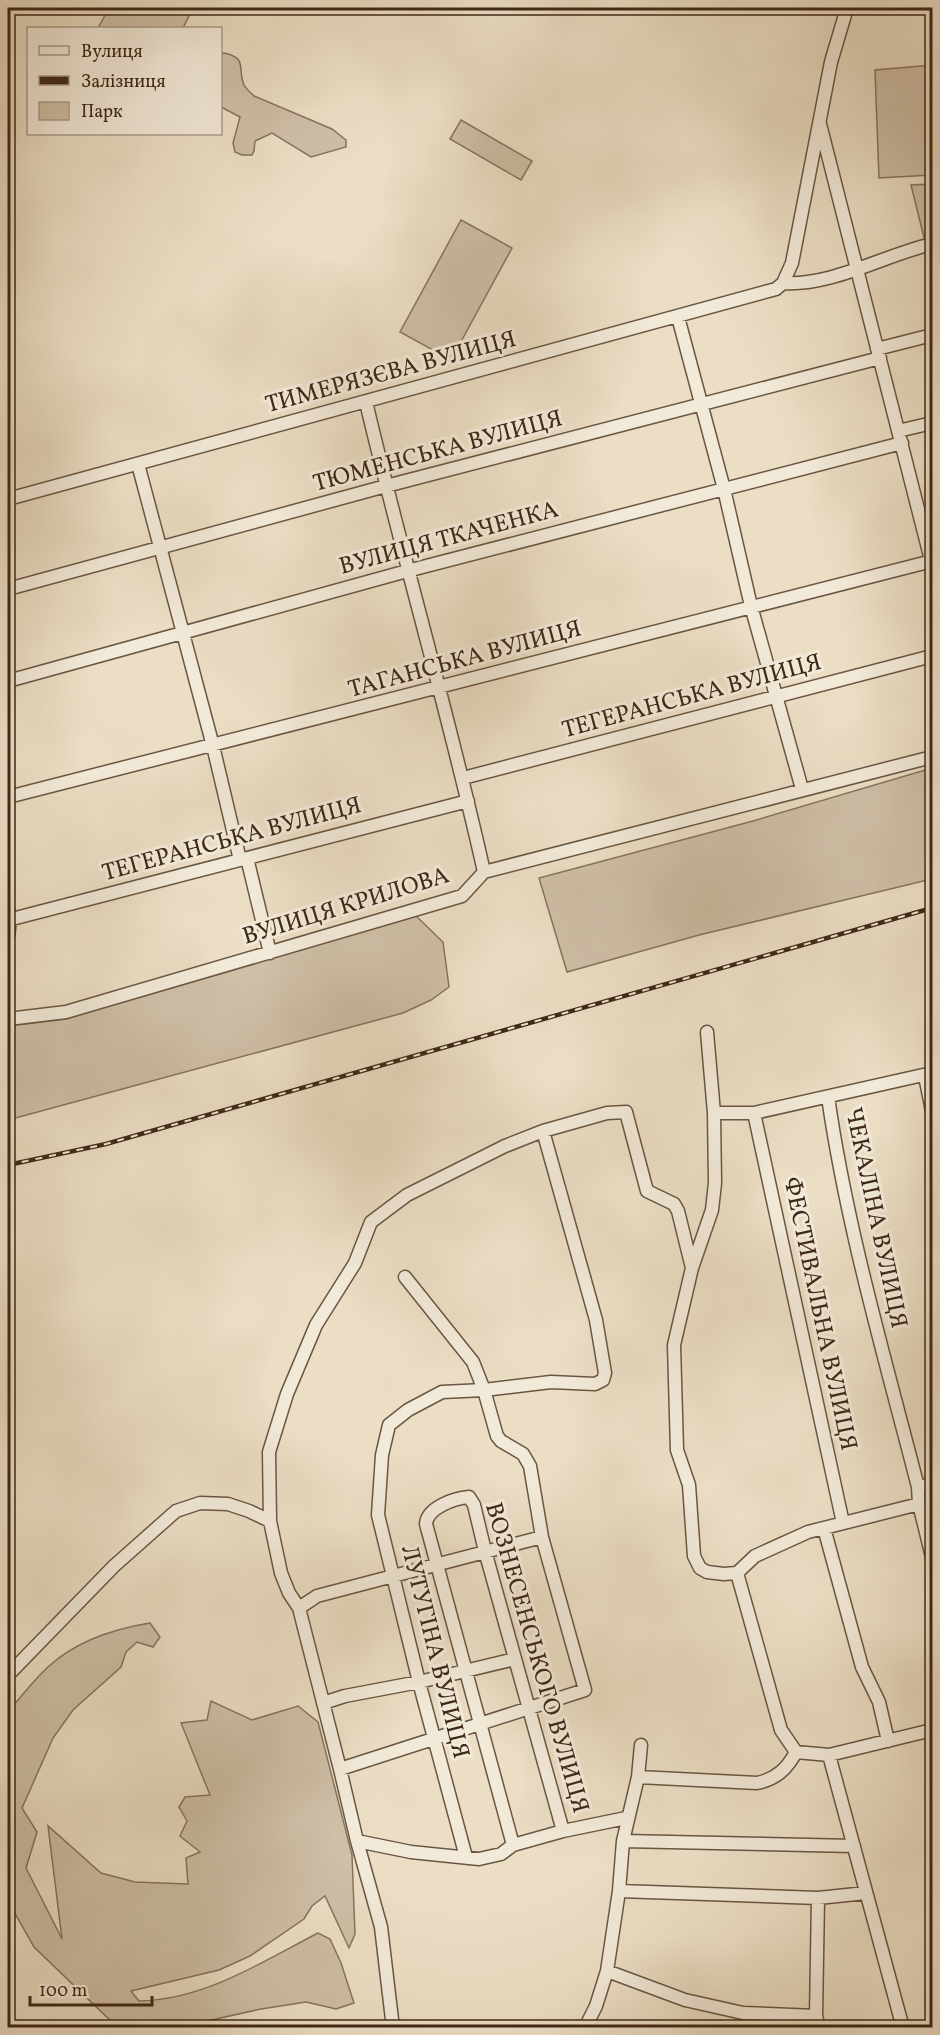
<svg xmlns="http://www.w3.org/2000/svg" width="940" height="2035" viewBox="0 0 940 2035" font-family="Vollkorn,serif">
	<style>
		.green { fill: #cebfa7; stroke: #86745f; stroke-width: 1.5 }
		.lines { fill: none; stroke-linecap: round; stroke-linejoin: round }
		.minor-casing { stroke: #6a5642; stroke-width: 15 }
		.minor { stroke: #f2ead9; stroke-width: 12 }
		.rail-casing { stroke: #3f2817; stroke-width: 4.5 }
		.rail { stroke: #f2ead9; stroke-width: 2; stroke-dasharray: 7; stroke-linecap: butt }
		.labels { text-anchor: middle; dominant-baseline: central; stroke-width: 6; stroke-linejoin: round; paint-order: stroke }
		.street-label { font-size: 24px; fill: #3f2817; stroke: #f2ead9 }
	</style>
	<rect width="100%" height="100%" fill="#ebdec5"/>
	<filter id="stains"><feTurbulence type="fractalNoise" baseFrequency=".00333" numOctaves="4"/><feColorMatrix values="0 0 0 0 .2 0 0 0 0 .09 0 0 0 0 .02 0 0 0 .5 -.17"/></filter>
	<radialGradient id="worn" r=".72"><stop offset=".6" stop-color="#630" stop-opacity="0"/><stop offset="1" stop-color="#630" stop-opacity=".3"/></radialGradient>
	<!-- green -->
	<path class="green" d="M109 8H193L183 28H98Z
		M224 53C248 58 237 68 244 85 246 89 251 93 254 96L332 129 346 140V147L311 157 272 133 255 141 254 151 252 155H242L235 152 233 143 240 117 221 107V54Z
		M932 65V175L879 178 875 70Z
		M461 120 532 161 521 180 450 139Z
		M932 184V270L911 185Z
		M461 220 512 248 451 360 400 332Z
		M932 768V879L699 935 567 972 539 878 753 821Z
		M416 916 443 942 449 987 431 1000 403 1013 8 1120V1026L66 1019 269 957Z
		M150 1623 160 1637 153 1647 137 1642 126 1652 121 1667 73 1710 53 1738 22 1808 37 1832 26 1868 62 1939 48 1826 101 1873 135 1882 188 1884 186 1858 200 1852 180 1836 187 1821 179 1807 185 1797 210 1795 181 1723 207 1720 211 1701 252 1720 298 1706 318 1722 352 1855 355 1934 349 1948 325 1896 312 1906 304 1919 250 1956 219 1970 131 1991 139 2001C204 2000 262 1962 318 1933L330 1939 341 1963 354 2003 336 2009 306 2002 261 2009 180 2027 139 2028 114 2024 34 1947 8 1901V1709L13 1706C24 1693 35 1679 48 1667 76 1641 113 1629 150 1623Z"/>
	<g class="lines">
		<defs>
			<path id="minor" d="M820 124 932 564
				M783 283C833 286 884 255 932 244
				M678 317 724 489 751 606 802 789
				M877 349 932 335
				M366 402C403 559 449 714 484 872
				M898 431 932 423
				M138 464 213 746 240 860
				M8 499 776 289 783 283 792 263 831 62 847 8
				M8 589 386 486 880 358
				M8 681 407 571 902 443
				M463 778 932 656
				M8 797 932 561
				M247 858 270 953
				M8 911 10 920 8 937
				M8 920 468 801
				M8 1019 66 1012 462 896 484 872 932 757
				M707 1032 714 1113 715 1183 712 1210 692 1268 674 1345 677 1450 689 1485 694 1556 700 1568 707 1572 724 1574 737 1573 755 1556 808 1532 919 1504
				M925 1076 932 1111
				M828 1097C847 1229 885 1358 918 1487L919 1504 932 1557
				M714 1113H754L932 1073
				M754 1113 843 1523
				M918 1487 932 1484
				M824 1528 862 1667 879 1702 888 1741
				M737 1573 781 1730 796 1752
				M299 1608 317 1596 542 1537
				M8 1675 114 1566 176 1511 200 1503 228 1504 249 1511 270 1521
				M323 1703 345 1696 419 1682 515 1659
				M829 1755 903 2028
				M340 1769 585 1690 542 1537 530 1466 523 1454 501 1441 497 1436 484 1390 473 1362 405 1277
				M638 1777 757 1783C776 1779 787 1769 796 1752L829 1755 932 1730
				M357 1841 411 1852 479 1859 501 1854 513 1845 563 1831 626 1818
				M623 1841 854 1846
				M513 1845 426 1524C427 1508 454 1498 469 1497L474 1505 485 1551 563 1831
				M466 1857 419 1682 378 1515 382 1455 389 1425 408 1410 442 1392 484 1390 551 1382 595 1384 603 1380 605 1373 596 1320 543 1131
				M619 1891 818 1898 866 1893
				M818 1898 816 2016 819 2028
				M607 1971 685 2000 743 2013 816 2016
				M393 2028 381 1927 357 1841 340 1769 299 1608 289 1593 281 1573 270 1521 269 1452 287 1394 316 1325 355 1263 371 1222 407 1195 505 1146 543 1131 607 1113 626 1112 647 1191 674 1204 678 1211 692 1268
				M585 2028 596 2006 607 1971 619 1891 623 1841 638 1777 641 1745"/>
		</defs>
		<!-- minor casing -->
		<use href="#minor" class="minor-casing"/>
		<!-- minor -->
		<use href="#minor" class="minor"/>
		<defs>
			<path id="rail" d="M8 1165 106 1144 932 908"/>
		</defs>
		<!-- rail casing -->
		<use href="#rail" class="rail-casing"/>
		<!-- rail -->
		<use href="#rail" class="rail"/>
	</g>
	<g class="labels">
		<!-- street labels -->
		<g class="street-label">
			<text transform="translate(391 373) rotate(-15)">ТИМЕРЯЗЄВА ВУЛИЦЯ</text>
			<text transform="translate(438 452) rotate(-15)">ТЮМЕНСЬКА ВУЛИЦЯ</text>
			<text transform="translate(449 539) rotate(-15)">ВУЛИЦЯ ТКАЧЕНКА</text>
			<text transform="translate(465 660) rotate(-15)">ТАГАНСЬКА ВУЛИЦЯ</text>
			<text transform="translate(692 697) rotate(-15)">ТЕГЕРАНСЬКА ВУЛИЦЯ</text>
			<text transform="translate(232 840) rotate(-15)">ТЕГЕРАНСЬКА ВУЛИЦЯ</text>
			<text transform="translate(346 907) rotate(-17)">ВУЛИЦЯ КРИЛОВА</text>
			<text transform="translate(875 1218) rotate(78)">ЧЕКАЛІНА ВУЛИЦЯ</text>
			<text transform="translate(819 1314) rotate(78)">ФЕСТИВАЛЬНА ВУЛИЦЯ</text>
			<text transform="translate(434 1652) rotate(76)">ЛУТУГІНА ВУЛИЦЯ</text>
			<text transform="translate(536 1658) rotate(74)">ВОЗНЕСЕНСЬКОГО ВУЛИЦЯ</text>
		</g>
	</g>
	<!-- margin -->
	<rect width="940" height="2035" fill="none" stroke="#ebdec5" stroke-width="30"/>
	<rect x="9" y="9" width="922" height="2017" fill="none" stroke="#3f2817" stroke-width="3"/>
	<rect x="15" y="15" width="910" height="2005" fill="none" stroke="#3f2817" stroke-width="1.5"/>
	<!-- legend -->
	<rect x="27" y="27" width="195" height="108" fill="#f2ead9" stroke="#aa9c8b" stroke-width="1.5"/>
	<rect x="39" y="46" width="30" height="9" fill="#f2ead9" stroke="#aa9c8b" stroke-width="1.5"/>
	<text x="81" y="57" font-size="18" fill="#3f2817">Вулиця</text>
	<rect x="39" y="76" width="30" height="9" fill="#3f2817" stroke="#aa9c8b" stroke-width="1.5"/>
	<text x="81" y="87" font-size="18" fill="#3f2817">Залізниця</text>
	<rect x="39" y="102" width="30" height="18" fill="#cebfa7" stroke="#aa9c8b" stroke-width="1.5"/>
	<text x="81" y="117" font-size="18" fill="#3f2817">Парк</text>
	<!-- scale -->
	<path d="M30 1996v9h122v-9" fill="none" stroke="#3f2817" stroke-width="3"/>
	<text x="39" y="1996" font-size="18" fill="#3f2817" stroke="#f2ead9" stroke-width="4.5" paint-order="stroke">100 m</text>
	<rect width="100%" height="100%" filter="url(#stains)"/>
	<rect width="100%" height="100%" fill="url(#worn)"/>
</svg>
